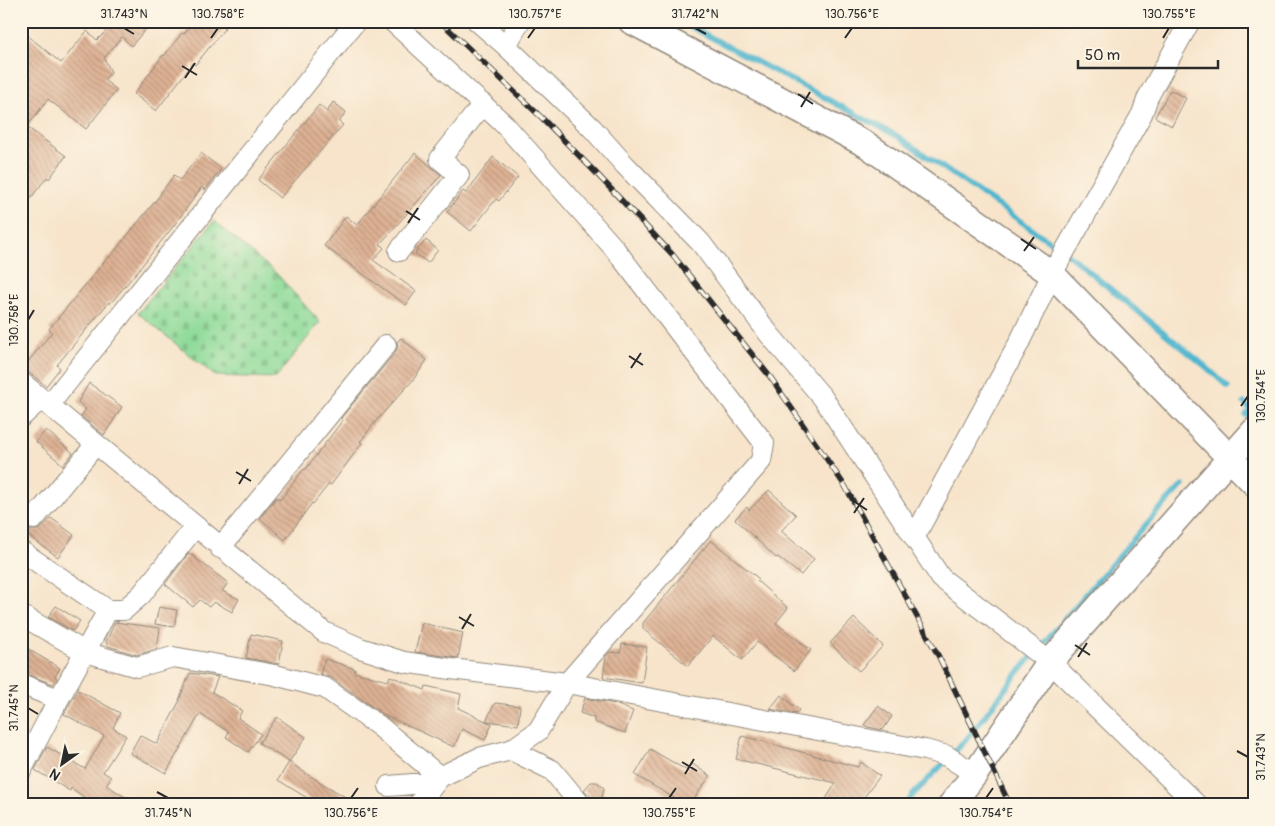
<svg xmlns="http://www.w3.org/2000/svg" width="1275" height="826" viewBox="0 0 1275 826" font-family="Pangolin,sans-serif">
	<style>
		.cemetery { fill: url(#cemetery-stones); stroke: #5c8262 }
		.lines { fill: none; stroke-linecap: round; stroke-linejoin: round }
		.stream { stroke: #50b6ce; stroke-width: 5.5 }
		.building { fill: url(#building-back-hatch) }
		.minor-casing { stroke: #91887b; stroke-width: 22 }
		.tertiary-casing { stroke: #91887b; stroke-width: 28 }
		.minor { stroke: #fff; stroke-width: 20 }
		.tertiary { stroke: #fff; stroke-width: 25 }
		.rail-casing { stroke: #2b2b2b; stroke-width: 5.5 }
		.rail { stroke: #fcf5e5; stroke-width: 4; stroke-dasharray: 11; stroke-linecap: butt }
		.ticks { fill: none; stroke: #2b2b2b; stroke-width: 2 }
		.neatline { fill: none; stroke: #2b2b2b; stroke-width: 2 }
		.ticks-label { font-size: 12px; text-anchor: middle; fill: #2b2b2b }
	</style>
	<defs>
		<pattern id="cemetery-stones" width="16" height="16" patternUnits="userSpaceOnUse" patternTransform="scale(1.25)"><rect width="16" height="16" fill="#8cda98"/><path d="M2 7V4a2 2 0 0 1 4 0v3zM10 15v-3a2 2 0 0 1 4 0v3z" fill="#79bb83"/></pattern>
		<pattern id="building-back-hatch" width="6" height="6" patternUnits="userSpaceOnUse" patternTransform="scale(1.25)"><rect width="6" height="6" fill="#deb294"/><path d="M-1 5l2 2M0 0l6 6M5-1l2 2" fill="none" stroke="#b49179"/></pattern>
	</defs>
	<rect width="100%" height="100%" fill="#fcf5e5"/>
	<filter id="ink" filterUnits="userSpaceOnUse"><feTurbulence type="fractalNoise" baseFrequency=".02" numOctaves="2"/><feDisplacementMap in="SourceGraphic" scale="10" xChannelSelector="R" yChannelSelector="G"/><feConvolveMatrix kernelMatrix="1 2 1 2 8 2 1 2 1" color-interpolation-filters="sRGB"/></filter>
	<filter id="wash" filterUnits="userSpaceOnUse"><feTurbulence type="fractalNoise" baseFrequency=".0096" numOctaves="4" result="noise"/><feDisplacementMap in="SourceGraphic" scale="20" xChannelSelector="R" yChannelSelector="G"/><feGaussianBlur stdDeviation="1.12" result="paint"/><feColorMatrix in="noise" values="0 0 0 0 0 0 0 0 0 0 0 0 0 0 0 0 0 1.4 0 .05"/><feComposite in="paint" operator="in"/></filter>
	<g filter="url(#wash)">
		<rect width="100%" height="100%" fill="#f7e4cb"/>
		<!-- cemetery -->
		<path class="cemetery" d="M214 221 276 273 320 322 276 378 215 376 138 313Z"/>
		<g class="lines">
			<!-- stream -->
			<path class="stream" d="M680 21 899 137 1065 252 1205 366 1228 387
				M1244 403 1251 410
				M1246 415 1254 406
				M906 805 912 796 966 740 1017 674 1155 514 1183 485"/>
		</g>
		<g id="blocks">
			<!-- building -->
			<path class="building" d="M105 21H138L146 29 131 46 122 37 104 58 111 72 104 80 117 90 86 129 48 99 27 127 66 156 49 179 47 177 21 211V30L61 63 87 31 97 40 111 26Z
				M194 21H216L225 28 195 65 193 63 156 111 134 94 163 55 164 56 182 33 184 34Z
				M1170 90 1186 98 1172 126 1155 117Z
				M333 102 346 112 339 122 343 125 280 198 258 180 319 105 327 112Z
				M201 153 221 169 205 190 202 187 172 228 135 274 110 304 109 302 57 365 60 368 46 386 23 368 52 332 49 329 108 257 109 258 161 194H160L174 175 180 180Z
				M415 153 441 175 380 244 384 248 373 260 416 291 406 305 324 246 346 216 357 225Z
				M493 157 518 177 499 201 496 199 471 231 447 212 463 191 466 193Z
				M426 240 438 250 428 263 415 253Z
				M401 338 427 360 413 380 376 421 360 442 362 443 331 485 329 484 313 504 312 503 285 540 260 518 277 497 280 500 304 469 305 470 343 420 341 418 395 353 398 347 397 342Z
				M89 383 122 407 104 435 81 416 86 409 78 402Z
				M46 430 73 453 63 465 36 442Z
				M769 490 796 515 781 531 814 559 801 575 778 557 776 558 735 519 747 507 749 510Z
				M51 518 74 535 58 557 27 535 31 530H38L43 527Z
				M711 540 759 579 757 581 788 608 776 623 811 650 794 671 757 642 742 660 713 636 688 666 643 629V623Z
				M189 553 228 583 222 591 239 599 232 612 214 602 209 607 200 600 193 607 165 584Z
				M56 606 80 621 73 631 48 617Z
				M159 607 177 610 174 627 155 624Z
				M854 618 883 646 859 671 830 643Z
				M115 622 160 628 157 649 137 655 108 646 106 642Z
				M422 623 463 633 458 658 415 652Z
				M251 634 283 641 279 664 246 658Z
				M622 644 647 647 642 683 603 677 606 656 610 652 620 653Z
				M21 645 60 668 55 677 57 678 53 684 21 672Z
				M325 659 355 669 354 672 388 681 390 676 425 690 426 686 461 694 458 708 492 724 485 740 462 729 454 747 384 715 332 678 320 674Z
				M190 673 218 677 212 692 242 711 238 718 261 734 248 752 226 737 229 732 200 714 166 773 130 753 140 735 157 744 180 700H179Z
				M78 690 120 713 113 728 126 736 103 772 111 777 106 785 138 805H95L71 788 70 791 35 770 47 747 85 769 104 736 64 714Z
				M781 695 799 710 796 714 770 709Z
				M585 698 615 704 633 711 625 733 594 722V718L580 713Z
				M495 703 520 706 518 725 486 721Z
				M878 706 892 716 883 730 868 727 864 725Z
				M277 717 306 737 289 762 259 743Z
				M742 736 858 767 861 762 880 776 858 805H822L836 783 736 759Z
				M650 749 686 770 691 763 710 776 690 805H686L635 775Z
				M289 762 310 776 359 805H319L299 793 278 780Z
				M591 782H597L604 788 600 805 584 790Z"/>
		</g>
	</g>
	<g filter="url(#ink)">
		<use href="#blocks" fill-opacity="0" stroke="#91887b" stroke-width="1"/>
		<g class="lines">
			<defs>
				<path id="minor" d="M392 21 504 124 614 248 764 443 761 461 567 683 538 731 511 750 479 758 440 777 418 805
					M477 21 506 46 592 128 625 165 701 243 769 334 823 398 941 578 1050 662 1197 805
					M506 46 520 21
					M399 251 459 175 440 159 483 104
					M21 382 324 632 360 648 404 662 451 669 567 683 925 750 947 756 975 774
					M49 405 356 21
					M21 417 41 399
					M34 519 96 444
					M915 536 1018 345 1052 274 1142 114 1148 97 1190 21
					M220 548 386 345
					M21 551 108 610H124L141 595 195 527
					M21 615 85 652 137 667 173 657 275 675 325 688 379 726 440 777
					M21 684 58 699
					M511 750 552 770 581 805
					M21 771 55 706 108 610
					M389 786 436 782"/>
				<path id="tertiary" d="M631 21 867 145 1052 274 1254 483
					M951 805 975 774 1050 662 1254 431"/>
			</defs>
			<!-- minor casing -->
			<use href="#minor" class="minor-casing"/>
			<!-- tertiary casing -->
			<use href="#tertiary" class="tertiary-casing"/>
			<!-- minor -->
			<use href="#minor" class="minor"/>
			<!-- tertiary -->
			<use href="#tertiary" class="tertiary"/>
			<defs>
				<path id="rail" d="M440 21 541 117 595 172 672 254 771 378 845 486 939 657 1010 805"/>
			</defs>
			<!-- rail casing -->
			<use href="#rail" class="rail-casing"/>
			<!-- rail -->
			<use href="#rail" class="rail"/>
		</g>
	</g>
	<!-- ticks -->
	<path class="ticks" d="M124 28 134 34M695 28 706 34M211 38 218 28M528 38 535 28M845 38 852 28M1163 38 1169 28M182 66 197 75M185 78 195 63M798 94 813 104M801 107 810 92M406 211 420 220M408 223 418 208M1021 239 1036 249M1024 251 1034 237M28 320 34 310M629 356 643 365M631 368 641 353M1241 406 1248 396M236 472 251 481M239 484 248 469M852 500 867 510M854 513 864 498M459 617 474 626M462 629 471 614M1075 645 1090 655M1078 657 1087 643M28 708 38 714M1237 751 1248 757M682 762 697 771M685 774 694 759M157 792 168 798M351 798 358 788M669 798 676 788M986 798 993 788"/>
	<!-- margin -->
	<rect width="1275" height="826" fill="none" stroke="#fcf5e5" stroke-width="55"/>
	<!-- north arrow -->
	<g transform="translate(62 764) rotate(213)" stroke="#fcf5e5" stroke-width="4" paint-order="stroke">
	<path d="M0-4L9 19L0 12L-9 19Z" fill="#2b2b2b"/>
	<text y="-8" font-size="14" font-weight="bold" text-anchor="middle" fill="#2b2b2b">N</text>
	</g>
	<!-- scale -->
	<path d="M1078 60v8h140v-8" fill="none" stroke="#2b2b2b" stroke-width="2.5"/>
	<text x="1085" y="60" font-size="15" fill="#2b2b2b" stroke="#fcf5e5" stroke-width="4" paint-order="stroke">50 m</text>
	<rect x="28" y="28" width="1220" height="770" class="neatline"/>
	<g class="ticks-label">
		<text x="124" y="18">31.743°N</text>
		<text x="218" y="18">130.758°E</text>
		<text x="535" y="18">130.757°E</text>
		<text x="695" y="18">31.742°N</text>
		<text x="852" y="18">130.756°E</text>
		<text x="1169" y="18">130.755°E</text>
		<text transform="translate(14 320) rotate(-90)" y="4">130.758°E</text>
		<text transform="translate(1261 396) rotate(-90)" y="4">130.754°E</text>
		<text transform="translate(14 708) rotate(-90)" y="4">31.745°N</text>
		<text transform="translate(1261 757) rotate(-90)" y="4">31.743°N</text>
		<text x="168" y="817">31.745°N</text>
		<text x="351" y="817">130.756°E</text>
		<text x="669" y="817">130.755°E</text>
		<text x="986" y="817">130.754°E</text>
	</g>
</svg>
